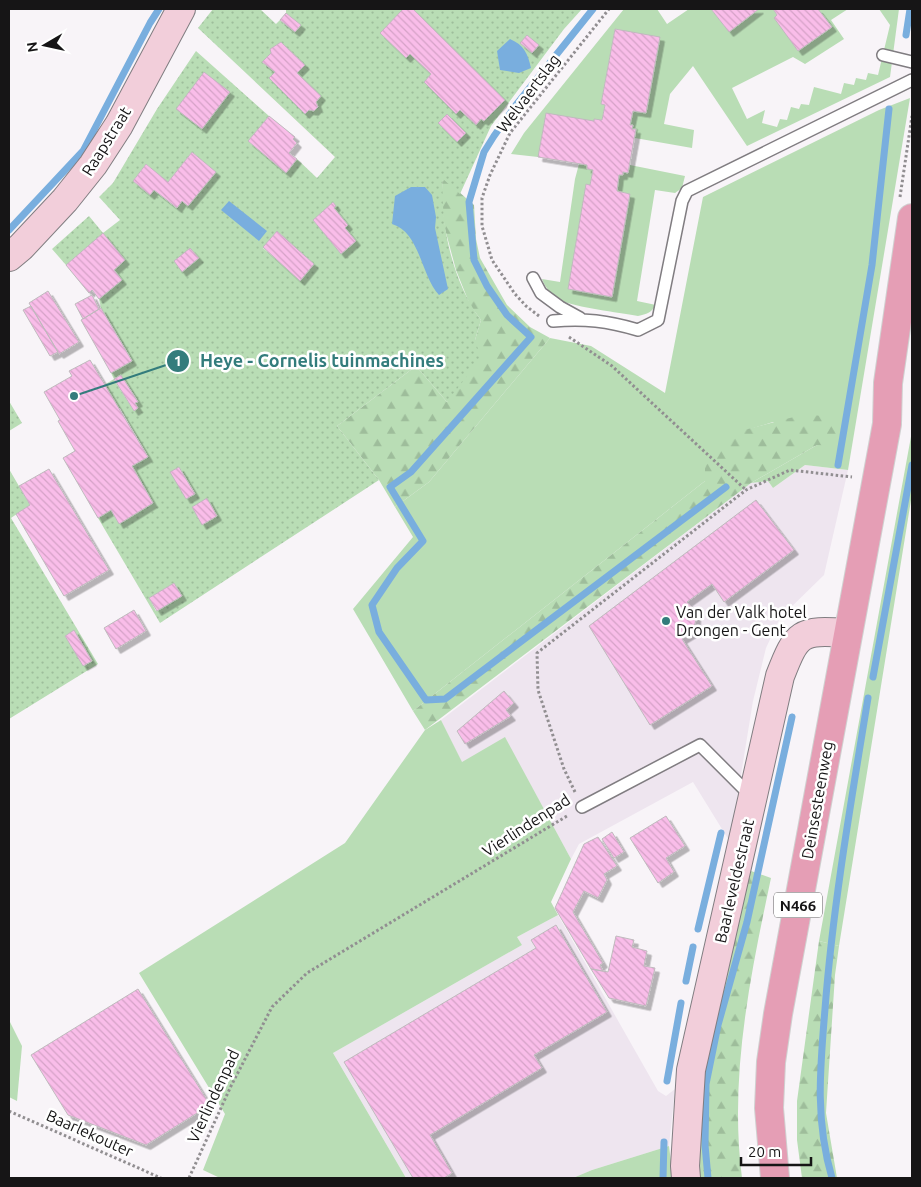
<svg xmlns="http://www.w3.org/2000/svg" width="921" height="1187" viewBox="0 0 921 1187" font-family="Ubuntu,sans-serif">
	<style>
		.built { fill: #eee5ef }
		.grass { fill: #b9ddb5 }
		.forest { fill: url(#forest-firs) }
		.garden { fill: url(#garden-dots); fill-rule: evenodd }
		.water { fill: #79aede }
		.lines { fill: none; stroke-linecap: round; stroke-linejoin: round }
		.stream { stroke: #79aede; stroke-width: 7 }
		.building { fill: url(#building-back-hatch); stroke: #bfbabd; filter: url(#shadow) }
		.lane-casing { stroke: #807d81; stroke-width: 14 }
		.secondary-casing { stroke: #807d81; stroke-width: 30 }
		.primary-casing { stroke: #d0d0d0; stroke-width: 30 }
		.path { stroke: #918e91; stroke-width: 3; stroke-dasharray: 2.5 2.5; stroke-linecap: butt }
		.lane { stroke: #fff; stroke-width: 11 }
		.secondary { stroke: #f2ceda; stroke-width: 28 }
		.primary { stroke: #e59eb5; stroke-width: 28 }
		.poi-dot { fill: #337c7c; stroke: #fff; stroke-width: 2 }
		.labels { text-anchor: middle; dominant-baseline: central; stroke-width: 5; stroke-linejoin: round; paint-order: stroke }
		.shield { fill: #fff; stroke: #5c5b5c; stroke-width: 1 }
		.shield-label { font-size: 15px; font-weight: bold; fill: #161516 }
		.street-label { font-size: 16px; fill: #161516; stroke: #fff }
		.poi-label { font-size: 16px; fill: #161516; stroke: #fff; text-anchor: start }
		.leader { fill: none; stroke: #337c7c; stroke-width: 2 }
		.callout-dot { fill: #337c7c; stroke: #fff; stroke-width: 2 }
		.mark-label { font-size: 15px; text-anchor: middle; font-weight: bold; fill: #fff }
		.callout-label { font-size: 18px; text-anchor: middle; font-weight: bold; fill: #337c7c; stroke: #fff; stroke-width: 5; stroke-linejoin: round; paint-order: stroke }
	</style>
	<defs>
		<pattern id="forest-firs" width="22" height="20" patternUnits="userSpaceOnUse" patternTransform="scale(1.25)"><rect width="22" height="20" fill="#b9ddb5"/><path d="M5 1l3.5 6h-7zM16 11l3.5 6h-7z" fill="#9ebd9b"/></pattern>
		<pattern id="garden-dots" width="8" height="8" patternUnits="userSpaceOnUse" patternTransform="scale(1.25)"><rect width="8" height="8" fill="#b9ddb5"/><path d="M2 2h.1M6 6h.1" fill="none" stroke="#9ebd9b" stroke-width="1.8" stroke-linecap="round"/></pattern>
		<pattern id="building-back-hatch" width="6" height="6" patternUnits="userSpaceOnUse" patternTransform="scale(1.25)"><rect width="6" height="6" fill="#f9bde9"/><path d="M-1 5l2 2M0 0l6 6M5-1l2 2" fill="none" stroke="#d5a2c7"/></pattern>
		<filter id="shadow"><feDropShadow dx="4.5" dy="4.5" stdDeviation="0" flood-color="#0004"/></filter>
	</defs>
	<rect width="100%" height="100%" fill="#f8f4f8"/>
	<!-- built -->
	<path class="built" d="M805 465 848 470 824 575 780 618 766 648 753 701 730 842 693 782 579 844 571 859 505 738 462 763 441 720 751 483 768 481 773 488Z
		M558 915 658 1091 666 1096 675 1089 669 1146 592 1170 573 1178H406L333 1053 522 945 517 937Z"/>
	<!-- grass -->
	<path class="grass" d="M624 9H657L667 24 689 9H711L729 32 759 9H773L777 15 775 18 798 51 832 27 818 9H848L831 20 844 39 805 64 793 57 732 88 747 119 765 110 762 123 777 127 780 119 787 120 791 107 799 109 801 104 809 105 814 87 841 94 844 83 854 85 856 78 866 80 868 73 878 75 890 25 879 9H899L890 77 747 146 693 66 670 94 664 124 694 130 692 148 635 138 636 130 632 129V125H630L633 111 646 113 660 38 615 29 601 104 605 105 602 120 595 119 594 121 538 157 511 154 524 133Z
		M910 98 848 470 805 465 773 488 768 481 751 483 817 445 773 422 747 430 705 468V481L413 711 353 609 413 537 395 507 429 482 550 338 591 346 665 393 703 197 879 110Z
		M579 164 587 165V169L593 170 590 185H586L568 289 612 297 630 194 617 191 619 175H623V172L628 173 630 165 685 176 682 188 675 193 655 190 637 301 656 305C651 313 647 314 638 316 617 312 578 308 559 300 551 295 545 287 542 279L560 282 575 179Z
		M912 431V494L839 946 819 941Z
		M441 720 462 762 505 737 571 859 551 902 558 915 517 937 522 945 333 1053 406 1178H220L203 1170 225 1114 139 973 345 843 425 730Z
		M9 1020 22 1046 17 1101 9 1097Z
		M669 1146 673 1178H573L592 1170Z"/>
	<!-- forest -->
	<path class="forest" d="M443 178 474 205 476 239 480 258 507 305 530 327 550 338 429 482 395 507 379 480 337 426 416 366 447 402 475 340 481 320 470 305 456 270 445 229 441 201Z
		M802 415 832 416 838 420 841 446 817 445 751 483 425 730 413 711 705 481V468L715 437C744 431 772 422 802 415Z
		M751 871 771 878C750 977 729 1077 742 1178H698L700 1076 723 974Z
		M819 941 839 946 835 975 826 1113 837 1178H802L797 1140V1101Z"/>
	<!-- garden -->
	<path class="garden" d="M213 9H260L276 24 280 20 295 32 301 25 286 13V9H582L564 29 491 126 460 194 443 179C440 225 453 283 481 320L475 340 481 358 447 402 416 366 337 426 379 480 160 623 98 518 111 510 119 524 153 503 132 466 148 456 120 408 118 409 104 385 114 379 111 373 132 360 101 308 99 299 122 280 114 270 125 260 103 234 66 265 52 249 89 216 103 233 120 220 99 197 113 183 157 109 196 51 269 116 248 141 285 172 297 159 317 178 335 157 198 28ZM281 42 305 65 297 73 317 104 318 107 314 111 309 110 305 114 269 78 275 72 262 62 271 53V49ZM192 152 216 172 188 206 182 201 176 208 154 190 150 195 133 181 146 164 168 182ZM333 203 336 206 334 208 348 225 345 228 356 241 341 254 313 220ZM277 231 314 264 300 280 263 248ZM121 375 138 401 135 403 138 408 134 411 114 380ZM179 467 195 493 186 499 171 472ZM207 499 217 516 202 524 192 507ZM174 583 182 596 156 611 149 598Z
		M9 401 22 423 9 431Z
		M9 469 30 505 11 518 98 664 9 719ZM74 631 92 661 84 666 65 636Z"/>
	<!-- water -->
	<path class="water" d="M510 39C524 45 528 54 531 68L519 73 500 70 497 51Z
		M411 187H425L432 195 436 217 435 228 448 289 439 295C421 276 420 232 392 224L395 196Z
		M229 201 267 231 259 241 221 210Z"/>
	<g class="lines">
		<!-- stream -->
		<path class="stream" d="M593 9 516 105 494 136 484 152 469 202 474 260 487 286 507 315 531 337 411 472 390 487 423 541 397 568 372 605 379 632 426 700 445 699 726 487
			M906 35 910 9
			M9 230 83 151 150 23 159 9
			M838 465 872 265 889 109
			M873 677 912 465
			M698 929 721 833
			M686 981 693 947
			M667 1081 681 1003
			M663 1178 664 1142
			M708 1178 705 1145 706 1084 718 1025 747 922 792 717
			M832 1178C815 1120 820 1069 825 1009 833 905 851 802 868 698"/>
	</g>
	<!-- building -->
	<path class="building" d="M403 9H413L505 100 484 121 481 119 476 125 460 110 456 114 424 82 431 74 410 54 406 58 380 33Z
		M711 9H759L729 32Z
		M773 9H818L832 27 798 51 774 18 777 15Z
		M286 13 301 25 295 32 280 20Z
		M615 29 660 37 646 113 633 111 630 125H633L632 129H636L628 173 623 172V175H619L617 191 630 194 612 297 568 289 586 184 590 185 593 170 587 169V165L538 157 546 113 594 121V119L602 120 605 105 601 104Z
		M527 35 539 45 532 53 520 43Z
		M281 42 305 65 297 73 321 96 316 102 318 107 314 111 309 110 305 114 269 78 275 72 262 62 271 53 270 49Z
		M204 72 230 92 202 129 176 109Z
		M447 114 466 133 457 142 438 123Z
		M269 116 295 137 293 139 297 143 289 153 297 159 286 173 248 141Z
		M192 152 216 172 188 206 182 201 177 208 154 190 150 195 133 181 146 164 168 182Z
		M333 202 336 206 334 208 348 225 345 228 356 241 341 254 313 220Z
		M277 231 314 264 300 281 263 247Z
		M103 233 125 260 114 270 122 280 99 299 92 290 89 293 66 265Z
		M190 248 199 258 182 272 174 261Z
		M48 291 79 342 59 354 29 303Z
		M92 295 99 309 83 319 75 304Z
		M31 306 58 352 50 356 23 310Z
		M101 308 132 361 111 373 81 320Z
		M90 360 148 457 132 466 153 503 119 524 111 510 98 518 63 458 75 451 58 421 60 420 44 392 72 376 69 371Z
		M121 375 138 402 135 403 138 408 134 411 114 379Z
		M179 467 195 494 186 499 170 472Z
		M49 469 109 570 64 596 16 514 30 505 19 486Z
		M207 498 217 516 202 525 192 507Z
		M756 500 794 550 724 602 712 584 687 602 696 612V620L692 633 682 639 712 686 650 725 589 626Z
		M174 583 182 596 157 611 149 598Z
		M134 610 146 631 116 649 104 628Z
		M74 630 92 661 83 666 65 636Z
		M504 691 514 703 506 710 511 716 465 744 457 731Z
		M666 816 685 846 666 858 674 872 658 883 630 838Z
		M612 832 624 852 614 858 602 839Z
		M598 837 617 866 604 874 607 880 598 898 584 891 573 912 603 963 600 965 603 971 591 969 555 908 584 844Z
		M556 925 607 1012 534 1055 542 1068 430 1135 452 1173 444 1178H413L344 1062 536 948 531 940Z
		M616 936 634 940 632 947 647 951 644 966 655 968 646 1006 609 998 591 969 608 972Z
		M138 989 210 1105 146 1145 68 1115 31 1055Z"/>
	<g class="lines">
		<defs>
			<path id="lane" d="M883 55 912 62
				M533 278 541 293 560 307 580 318
				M553 321C584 318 608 321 638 330L658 320 682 201 687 191 912 80
				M582 807 700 745 751 796"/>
			<path id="secondary" d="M9 257 21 247 65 200 93 165 119 125 181 9
				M686 1178 685 1166 691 1070 780 676C797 632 800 630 847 633"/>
			<path id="primary" d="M775 1178 769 1108 771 1062 778 1014 887 424 888 383 912 218"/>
		</defs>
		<!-- lane casing -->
		<use href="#lane" class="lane-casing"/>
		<!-- secondary casing -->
		<use href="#secondary" class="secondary-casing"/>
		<!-- primary casing -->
		<use href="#primary" class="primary-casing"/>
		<!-- path -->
		<path class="path" d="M900 197 912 116
			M539 316 526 306 515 294 492 260 482 226V198L490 175 510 133 609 9
			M569 337 612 366 746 490
			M575 792 564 769 538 690 537 653 746 490 790 470 852 477
			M9 1111 161 1178
			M189 1178 231 1086 272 1007 307 973 567 816"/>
		<!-- lane -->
		<use href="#lane" class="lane"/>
		<!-- secondary -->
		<use href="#secondary" class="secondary"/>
		<!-- primary -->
		<use href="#primary" class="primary"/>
	</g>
	<!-- markers -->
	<circle class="poi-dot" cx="666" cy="621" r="5"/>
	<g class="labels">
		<!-- shield labels -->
		<rect class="shield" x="774" y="892.5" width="48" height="25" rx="4"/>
		<g class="shield-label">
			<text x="798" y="905">N466</text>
		</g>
		<!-- street labels -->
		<g class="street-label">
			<text transform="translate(528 93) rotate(-53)">Welvaertslag</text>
			<text transform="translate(106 141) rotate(-58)">Raapstraat</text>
			<text transform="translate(817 800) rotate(-80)">Deinsesteenweg</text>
			<text transform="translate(526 825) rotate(-33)">Vierlindenpad</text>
			<text transform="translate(734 881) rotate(-77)">Baarleveldestraat</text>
			<text transform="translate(213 1096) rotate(-65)">Vierlindenpad</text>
			<text transform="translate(90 1133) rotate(24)">Baarlekouter</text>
		</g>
		<!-- poi labels -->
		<g class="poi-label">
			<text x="676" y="612">Van der Valk hotel<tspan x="676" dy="18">Drongen - Gent</tspan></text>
		</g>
	</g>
	<!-- callouts -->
	<path class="leader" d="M74 396L178 361"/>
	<g class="callout-dot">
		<circle cx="74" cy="396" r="5"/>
		<circle cx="178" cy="361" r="12"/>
	</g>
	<g class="mark-label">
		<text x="178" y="366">1</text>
	</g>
	<g class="callout-label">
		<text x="322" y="367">Heye - Cornelis tuinmachines</text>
	</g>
	<!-- border -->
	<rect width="921" height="1187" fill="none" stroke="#161516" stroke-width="20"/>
	<!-- north arrow -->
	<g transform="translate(45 45) rotate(261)" stroke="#ffffff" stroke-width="4" paint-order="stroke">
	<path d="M0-4L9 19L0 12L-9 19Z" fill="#161516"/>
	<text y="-8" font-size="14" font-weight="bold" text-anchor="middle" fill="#161516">N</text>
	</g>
	<!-- scale -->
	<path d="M741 1157v8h70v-8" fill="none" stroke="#161516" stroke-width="2.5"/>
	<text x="748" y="1157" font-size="15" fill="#161516" stroke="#ffffff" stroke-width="4" paint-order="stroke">20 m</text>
</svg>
